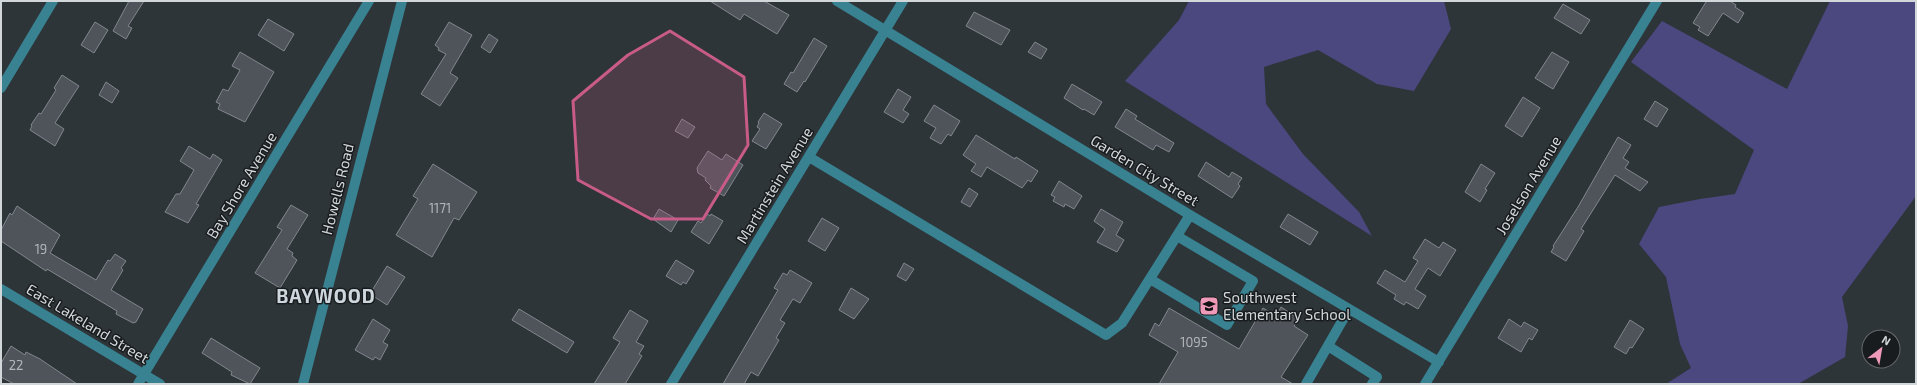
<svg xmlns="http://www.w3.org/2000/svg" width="1917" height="385" viewBox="0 0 1917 385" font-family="'Exo 2',sans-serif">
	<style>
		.green { fill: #4b477f }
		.building { fill: #4f535a; stroke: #82868d }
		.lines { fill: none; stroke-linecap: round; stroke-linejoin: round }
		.minor { stroke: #388291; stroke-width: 10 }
		.marked { fill: #c85b87; fill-opacity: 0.2; stroke: #c85b87; stroke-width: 3; stroke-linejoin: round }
		.labels { text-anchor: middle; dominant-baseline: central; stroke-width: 3; stroke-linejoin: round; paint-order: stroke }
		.number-label { font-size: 13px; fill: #b1b6b9 }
		.street-label { font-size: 15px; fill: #d2d7d9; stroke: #191c1e }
		.poi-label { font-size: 15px; fill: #d2d7d9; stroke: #191c1e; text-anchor: start }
		.district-label { font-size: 19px; font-weight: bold; letter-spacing: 1px; fill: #ced7dd; stroke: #191c1e }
	</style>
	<rect width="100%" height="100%" fill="#2e3539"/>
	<!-- green -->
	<path class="green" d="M1189 1H1444L1451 29 1414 91 1377 84 1318 50 1264 67 1266 104 1303 154 1359 212 1372 236 1125 81 1179 20Z
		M1830 1H1916V196L1842 297 1848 326 1845 357 1798 384H1666L1691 368 1680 344 1666 277 1639 244 1659 207 1700 199 1735 194 1754 150 1631 62 1662 21 1787 89Z"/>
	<!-- building -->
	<path class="building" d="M129 1H144L128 26 132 28 126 39 113 31Z
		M710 1H764L789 15 777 34 744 14 740 20Z
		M1704 1H1730L1736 5 1735 7 1744 13 1738 23 1723 13 1708 36 1698 30 1700 27 1693 23 1706 2Z
		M1563 4 1590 20 1581 34 1554 18Z
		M974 12 1010 30 1001 45 966 26Z
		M268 19 294 34 284 51 258 35Z
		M95 22 108 30 94 53 81 45Z
		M449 22 472 35 450 73 458 78 440 106 421 94 446 54 438 50 439 48 435 45Z
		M489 34 498 40 490 53 481 47Z
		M814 38 827 46 805 82 804 81 797 92 784 84 791 72 793 73Z
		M1035 42 1047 49 1041 59 1028 52Z
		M240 52 274 72 245 122 218 109 220 104 216 102 223 89 228 91 239 72 240 70 232 66Z
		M1552 52 1569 62 1553 89 1535 78Z
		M62 75 79 86 55 123 64 129 55 146 30 130 32 126 31 125 39 113 41 114 56 90 54 88Z
		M106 82 119 91 112 103 99 95Z
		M1072 84 1102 102 1094 115 1084 109 1083 110 1064 98Z
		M898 89 911 97 903 110 909 114 903 123 884 112Z
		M1523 97 1540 108 1522 137 1505 126Z
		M1655 101 1668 109 1657 127 1644 119Z
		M934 105 960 121 951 136 948 134 941 144 930 138 936 128 924 121Z
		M1126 109 1137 116 1135 119 1174 143 1169 152 1156 145 1153 150 1115 127Z
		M764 113 782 124 766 149 752 141 760 129 757 127 759 123 758 122Z
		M682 119 695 127 688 138 675 131Z
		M976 135 1015 159 1016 157 1038 171 1031 182 1028 180 1022 188 987 167 981 177 971 171 976 164 963 155Z
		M1618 137 1631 145 1623 158 1629 162 1625 168 1648 182 1640 191 1615 175 1581 229 1584 231 1566 261 1551 252 1554 247 1553 246 1578 207Z
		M189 146 210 159 213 154 222 160 196 204 199 205 188 223 165 212 176 194H180L194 170 180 161Z
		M708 151 722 160 726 154 743 165 724 196 710 188 711 186 705 180 706 178 698 173 697 168Z
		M1206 162 1229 177 1232 172 1242 178 1238 184 1240 186 1232 198 1198 176Z
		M433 164 477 192 459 220 454 218 432 257 396 235 418 199 413 196Z
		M1481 164 1495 173 1485 189 1487 190 1480 202 1465 192Z
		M1059 181 1082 196 1074 209 1065 204 1064 207 1053 201 1055 197 1051 195Z
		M969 188 978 194 970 207 961 202Z
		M291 205 308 215 287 249 293 253 292 256 297 260 280 288 255 273 282 230 277 227Z
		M17 206 60 235 50 253 96 280 108 260 110 261 115 254 126 261 121 268 123 270 111 290 143 309 136 322 133 323 116 314 117 311 47 269 46 271 1 241V230L10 213 12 215Z
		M659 209 678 220 671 232 653 219Z
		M1101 209 1123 222 1116 235 1124 240 1117 252 1097 242 1105 229 1094 221Z
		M707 214 710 216 711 214 723 221 709 244 691 232 698 221 701 223Z
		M1288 214 1318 232 1310 245 1280 227Z
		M822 218 839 228 825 251 808 241Z
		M1425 239 1439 248 1443 242 1456 250 1440 276 1428 268 1415 289 1426 296 1418 309 1406 302 1404 305 1394 299 1396 295 1377 283 1385 270 1405 282 1418 261 1413 258Z
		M676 260 694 271 686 284 683 282 681 285 666 276Z
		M904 263 914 269 906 281 897 276Z
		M387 266 405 277 387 305 370 294Z
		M790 270 812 283 800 303 793 299 780 320 785 323 776 338 779 340 758 376 751 372 744 384H723L778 290 774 288 783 273 787 275Z
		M851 288 869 299 854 319 839 310Z
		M1281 307 1299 319 1294 326 1308 335 1281 377 1293 384H1159L1178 352 1149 335 1155 323 1159 326 1169 308 1239 349 1263 308 1276 316Z
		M519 309 574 342 567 353 512 320Z
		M630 310 648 321 636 342 644 346 639 354 642 356 625 384H594L620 342 613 338Z
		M373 319 390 330 383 342 388 345 380 360 375 357 373 360 355 350Z
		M1509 319 1521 327 1524 322 1538 330 1532 340 1529 338 1521 352 1498 338Z
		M1630 320 1644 329 1632 348 1630 347 1626 354 1614 347Z
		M211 338 260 368 250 384 231 375 232 372 202 353Z
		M11 346 25 355 26 352 40 359 77 384H14L1 377V363Z"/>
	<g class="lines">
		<!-- minor -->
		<path class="minor" d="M837 1 1190 215 1439 362
			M1 88 53 1
			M809 157 1106 335 1122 323 1190 215
			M1150 279 1227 325 1253 281 1177 236
			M1 289 160 384
			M1328 346 1377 377 1372 384
			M138 384 369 1
			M303 384 402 1
			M671 384 903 1
			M1306 384 1349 309
			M1425 384 1657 1"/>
	</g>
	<!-- marked area -->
	<path class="marked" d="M670 31 744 77 748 145 703 219H651L578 180 573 101 628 55Z"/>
	<!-- icons -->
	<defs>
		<symbol id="school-square" viewBox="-11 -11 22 22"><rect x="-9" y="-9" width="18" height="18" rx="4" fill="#ef9ab8" stroke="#191c1e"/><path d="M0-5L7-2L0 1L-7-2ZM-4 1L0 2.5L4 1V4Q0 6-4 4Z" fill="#111"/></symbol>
	</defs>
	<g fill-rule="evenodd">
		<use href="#school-square" x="1198" y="295" width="22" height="22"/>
	</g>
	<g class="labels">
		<!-- number labels -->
		<g class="number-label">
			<text x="440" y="208">1171</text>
			<text x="41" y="249">19</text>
			<text x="1194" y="342">1095</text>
			<text x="16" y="365">22</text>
		</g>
		<!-- street labels -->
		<g class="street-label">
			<text transform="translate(1145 170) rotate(31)">Garden City Street</text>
			<text transform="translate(241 185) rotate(-59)">Bay Shore Avenue</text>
			<text transform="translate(774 185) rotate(-59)">Martinstein Avenue</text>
			<text transform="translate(1528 185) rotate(-59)">Joselson Avenue</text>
			<text transform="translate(337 189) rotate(-76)">Howells Road</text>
			<text transform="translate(88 323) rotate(31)">East Lakeland Street</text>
		</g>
		<!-- poi labels -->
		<g class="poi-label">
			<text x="1223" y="297">Southwest<tspan x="1223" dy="17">Elementary School</tspan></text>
		</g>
		<!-- district labels -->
		<g class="district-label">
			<text x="326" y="295">BAYWOOD</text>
		</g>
	</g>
	<!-- border -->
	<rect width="1917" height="385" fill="none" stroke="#d2d7d9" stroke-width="4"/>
	<!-- north arrow -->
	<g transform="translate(1881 349) rotate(31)"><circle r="19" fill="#191c1e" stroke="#636769"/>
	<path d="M0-3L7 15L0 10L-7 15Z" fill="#ef9ab8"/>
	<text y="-6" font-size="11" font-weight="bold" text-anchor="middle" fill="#d2d7d9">N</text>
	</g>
</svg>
